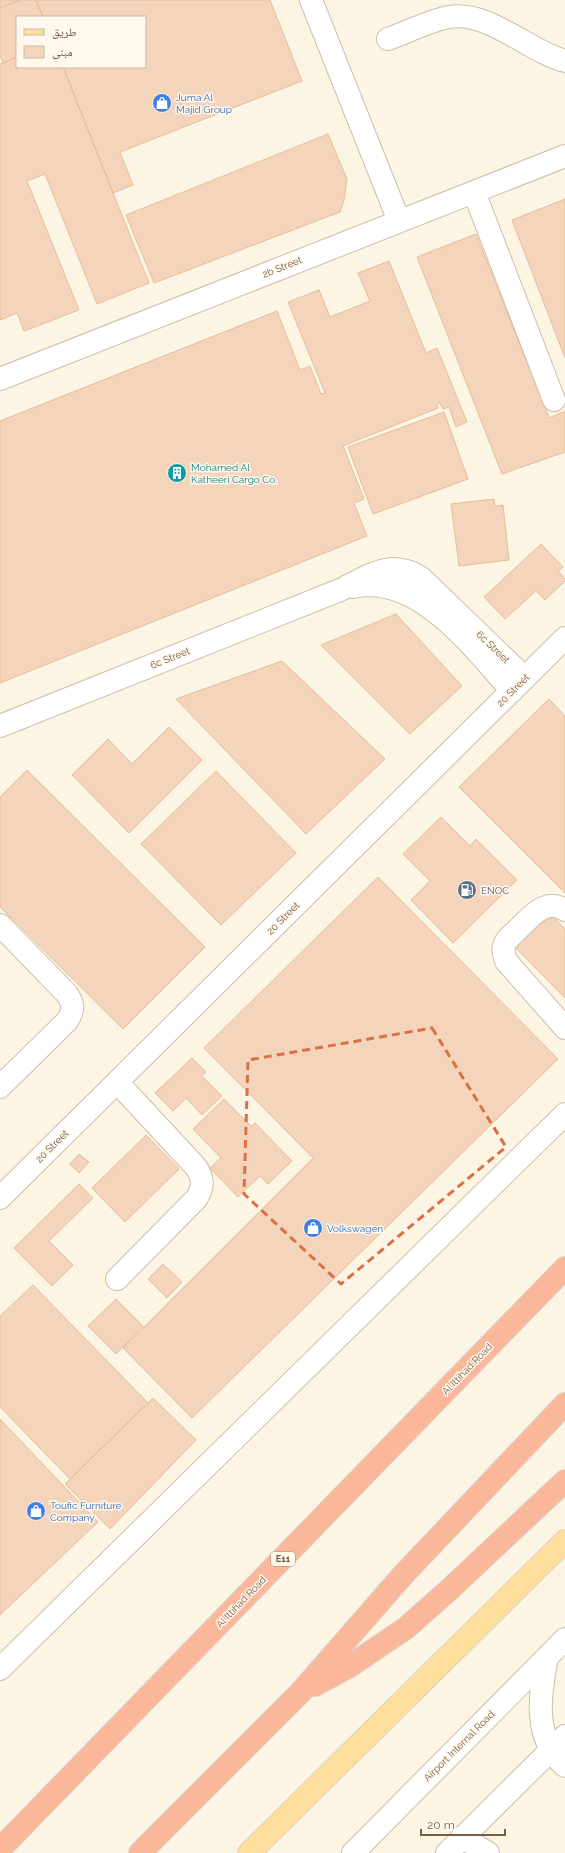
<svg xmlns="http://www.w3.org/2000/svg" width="565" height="1853" viewBox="0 0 565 1853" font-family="Raleway,'Noto Naskh Arabic',sans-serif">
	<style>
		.building { fill: #f4d5bb; stroke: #e7bc9a }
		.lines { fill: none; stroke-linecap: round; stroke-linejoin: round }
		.minor-casing { stroke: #cfbdaa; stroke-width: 24 }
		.major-casing { stroke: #dcd5cf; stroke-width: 24 }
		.highway-casing { stroke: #dcd5cf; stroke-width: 24 }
		.minor { stroke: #fff; stroke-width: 22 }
		.major { stroke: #fede9a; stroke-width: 22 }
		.highway { stroke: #fab799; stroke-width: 22 }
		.marked { fill: none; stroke: #da7045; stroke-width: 3; stroke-dasharray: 8 5; stroke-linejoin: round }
		.labels { text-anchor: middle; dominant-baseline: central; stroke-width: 3; stroke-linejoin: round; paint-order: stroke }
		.shield { fill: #fff8ec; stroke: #a08b79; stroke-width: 1 }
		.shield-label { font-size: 9px; font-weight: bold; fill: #775c48 }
		.shop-label { font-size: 10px; fill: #366cbe; stroke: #fff8ec; text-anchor: start }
		.street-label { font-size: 10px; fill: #775c48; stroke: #fff8ec }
		.culture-label { font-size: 10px; fill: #0d838f; stroke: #fff8ec; text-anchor: start }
		.service-label { font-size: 10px; fill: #4e5e75; stroke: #fff8ec; text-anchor: start }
	</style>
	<rect width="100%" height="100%" fill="#fdf5e4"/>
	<!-- building -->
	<path class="building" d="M0 0H20L0 8Z
		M20 0H36L43 17H17V57L3 63 0 55V8Z
		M36 0H270L302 81 120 152 133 185 113 193 63 67H145V17H43Z
		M17 57V67H63L149 283 97 304 45 174 27 181 79 310 24 331 17 313 0 320V64Z
		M328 134 347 179 344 200 340 212 154 283 126 215Z
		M565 199V358L512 220Z
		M476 234 549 418 565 411V452L502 474 417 257Z
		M389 261 426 353 437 348 467 422 456 427 449 407 443 409 440 403 437 404 438 408 343 446 364 499 354 503 367 536 0 683V421L277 311 300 370 310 366 321 394 325 393 288 302 319 290 330 317 370 301 358 273Z
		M444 412 468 479 373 514 348 447Z
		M494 499 495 506 503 505 509 560 459 566 451 504Z
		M541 544 563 567 558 571 565 579V581L545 600 536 591 505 619 484 597Z
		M396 614 462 686 410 734 321 645Z
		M282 661 385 759 306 834 176 699Z
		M549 699 565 716V893L459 787Z
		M169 727 202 760 129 833 72 775 108 739 132 764Z
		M27 770 205 947 123 1029 0 907V797Z
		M216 771 296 853 221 925 141 844Z
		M441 817 470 846 476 839 517 880 453 943 411 900 430 881 403 854Z
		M378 877 558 1059 192 1418 123 1348 313 1158 204 1048Z
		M536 900 565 929V998L501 933Z
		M192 1058 206 1072 202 1076 222 1096 202 1115 186 1098 173 1111 155 1093Z
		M224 1099 251 1126 255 1123 292 1161 268 1184 260 1176 238 1197 210 1168 221 1158 193 1129Z
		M146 1135 179 1169 125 1222 92 1188Z
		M79 1154 89 1162 79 1173 70 1164Z
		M79 1184 93 1198 49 1241 73 1265 52 1286 14 1248Z
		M163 1264 182 1282 167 1298 148 1279Z
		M33 1285 148 1403 70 1479 0 1407V1316Z
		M116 1299 143 1326 116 1354 88 1326Z
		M153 1398 196 1440 110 1529 65 1484Z
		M0 1419 98 1522 0 1615Z"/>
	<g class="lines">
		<defs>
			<path id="minor" d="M311 0 399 221
				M388 39C408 32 428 21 449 17 488 10 528 51 565 61
				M474 192 554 400
				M0 379 565 156
				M353 587C419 573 473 648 512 691
				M0 726 340 590C368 576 391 558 421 578L525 678
				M565 910C546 898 533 915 520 927 516 932 508 937 505 943 502 949 504 955 506 961L565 1028
				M0 925 67 994C74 1004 74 1011 67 1021L0 1087
				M117 1082 195 1166C204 1178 204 1187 196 1199L117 1279
				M0 1198 565 638
				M547 1657C540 1694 532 1738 565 1766
				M0 1669 565 1114
				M462 1837 488 1853
				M353 1853 565 1639
				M447 1853 565 1736"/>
			<path id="major" d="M249 1853 565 1541"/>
			<path id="highway" d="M315 1685 350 1666 406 1628 450 1589 565 1481
				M0 1849 565 1268
				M140 1853 300 1693 403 1575 565 1404"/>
		</defs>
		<!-- minor casing -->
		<use href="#minor" class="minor-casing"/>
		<!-- major casing -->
		<use href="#major" class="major-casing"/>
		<!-- highway casing -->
		<use href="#highway" class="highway-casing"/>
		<!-- minor -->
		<use href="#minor" class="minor"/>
		<!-- major -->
		<use href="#major" class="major"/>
		<!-- highway -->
		<use href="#highway" class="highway"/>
	</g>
	<!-- marked area -->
	<path class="marked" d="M432 1028 506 1147 341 1284 244 1194 248 1060Z"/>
	<!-- icons -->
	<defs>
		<symbol id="shop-disc" viewBox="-11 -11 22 22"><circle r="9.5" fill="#3f7fe0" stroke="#fff8ec"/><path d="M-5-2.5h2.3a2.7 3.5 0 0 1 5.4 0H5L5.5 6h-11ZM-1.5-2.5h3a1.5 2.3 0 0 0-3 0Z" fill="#fff"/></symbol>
		<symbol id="building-disc" viewBox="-11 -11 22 22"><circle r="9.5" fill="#0f9aa8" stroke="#fff8ec"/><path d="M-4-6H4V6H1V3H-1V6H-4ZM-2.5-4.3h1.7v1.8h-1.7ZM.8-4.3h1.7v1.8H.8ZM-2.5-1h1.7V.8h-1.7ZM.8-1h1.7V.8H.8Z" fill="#fff"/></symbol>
		<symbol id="fuel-disc" viewBox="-11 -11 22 22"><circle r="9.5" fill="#5c6f8a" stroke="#fff8ec"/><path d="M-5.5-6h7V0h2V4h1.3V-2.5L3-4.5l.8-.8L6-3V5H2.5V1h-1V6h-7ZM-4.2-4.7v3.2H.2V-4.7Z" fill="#fff"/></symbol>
	</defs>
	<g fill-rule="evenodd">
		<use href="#shop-disc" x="151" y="92" width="22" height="22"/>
		<use href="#building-disc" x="166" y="462" width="22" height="22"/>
		<use href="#fuel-disc" x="456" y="879" width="22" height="22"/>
		<use href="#shop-disc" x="302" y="1217" width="22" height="22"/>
		<use href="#shop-disc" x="25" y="1500" width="22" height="22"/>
	</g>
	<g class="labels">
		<!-- shield labels -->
		<rect class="shield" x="271" y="1552" width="24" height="14" rx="3"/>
		<g class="shield-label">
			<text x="283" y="1559">E11</text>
		</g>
		<!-- shop labels -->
		<g class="shop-label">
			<text x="176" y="97">Juma Al<tspan x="176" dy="12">Majid Group</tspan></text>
			<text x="327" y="1228">Volkswagen</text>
			<text x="50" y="1505">Toufic Furniture<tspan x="50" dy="12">Company</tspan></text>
		</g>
		<!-- street labels -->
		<g class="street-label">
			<text transform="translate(282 267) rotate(-22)">2b Street</text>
			<text transform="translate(493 647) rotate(44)">6c Street</text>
			<text transform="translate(170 658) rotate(-22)">6c Street</text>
			<text transform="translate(513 690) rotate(-45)">20 Street</text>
			<text transform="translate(283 918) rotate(-45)">20 Street</text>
			<text transform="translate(52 1146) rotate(-45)">20 Street</text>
			<text transform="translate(467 1369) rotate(-46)">Al Ittihad Road</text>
			<text transform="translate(241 1602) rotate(-46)">Al Ittihad Road</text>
			<text transform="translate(459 1746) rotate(-45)">Airport Internal Road</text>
		</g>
		<!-- culture labels -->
		<g class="culture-label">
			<text x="191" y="467">Mohamed Al<tspan x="191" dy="12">Katheeri Cargo Co.</tspan></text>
		</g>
		<!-- service labels -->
		<g class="service-label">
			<text x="481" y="890">ENOC</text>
		</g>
	</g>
	<!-- legend -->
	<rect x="16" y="16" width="130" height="52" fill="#fff8ec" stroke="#c9baaa"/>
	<rect x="24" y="29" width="20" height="6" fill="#fede9a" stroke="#c9baaa"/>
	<text x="52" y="36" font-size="12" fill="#775c48">طريق</text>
	<rect x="24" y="46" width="20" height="12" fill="#f4d5bb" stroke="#c9baaa"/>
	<text x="52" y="56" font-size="12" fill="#775c48">مبنى</text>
	<!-- scale -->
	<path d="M421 1829v6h84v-6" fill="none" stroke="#775c48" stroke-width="2"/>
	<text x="427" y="1829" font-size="12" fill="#775c48" stroke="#fff8ec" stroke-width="3" paint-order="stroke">20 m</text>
</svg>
